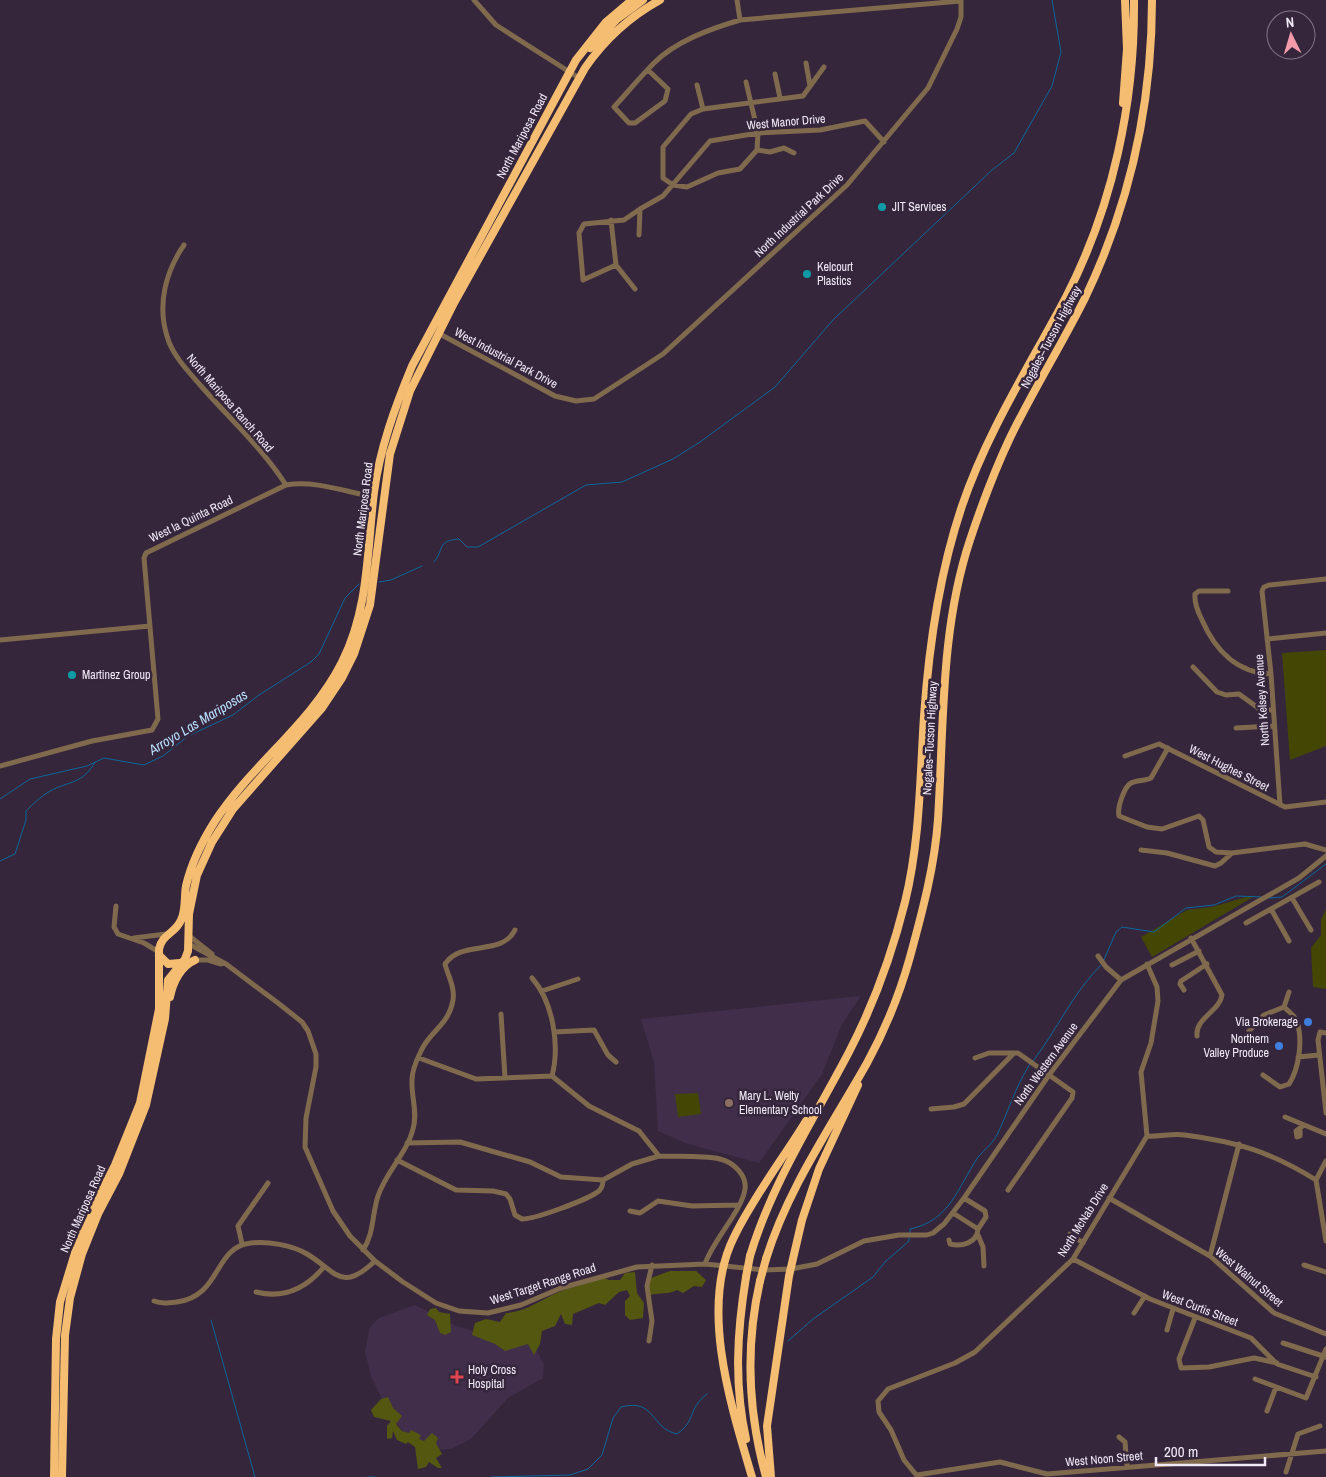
<svg xmlns="http://www.w3.org/2000/svg" width="1326" height="1477" viewBox="0 0 1326 1477" font-family="'Archivo Narrow',sans-serif">
	<style>
		.built { fill: #412e4a }
		.green { fill: #444703 }
		.forest { fill: #53570f }
		.lines { fill: none; stroke-linecap: round; stroke-linejoin: round }
		.stream { stroke: #0c679c; stroke-width: 1 }
		.minor { stroke: #806a4d; stroke-width: 5 }
		.highway { stroke: #f4bd71; stroke-width: 8 }
		.highway-bridge { stroke: #f4bd71; stroke-width: 8 }
		.culture-dot { fill: #0f9aa8; stroke: #35263c; stroke-width: 2 }
		.shop-dot { fill: #3f7fe0; stroke: #35263c; stroke-width: 2 }
		.education-dot { fill: #8d6e63; stroke: #35263c; stroke-width: 2 }
		.health-dot { fill: #e0444e; stroke: #35263c; stroke-width: 2 }
		.labels { text-anchor: middle; dominant-baseline: central; stroke-width: 5; stroke-linejoin: round; paint-order: stroke }
		.street-label { font-size: 12px; fill: #f2e9f7; stroke: #35263c }
		.poi-label { font-size: 12px; fill: #f2e9f7; stroke: #35263c; text-anchor: start }
		.water-label { font-size: 14px; font-style: italic; fill: #b8defc; stroke: #35263c }
	</style>
	<rect width="100%" height="100%" fill="#35263c"/>
	<!-- built -->
	<path class="built" d="M861 996 842 1024 822 1074 759 1163 688 1144 658 1131 654 1062 641 1019Z
		M415 1305 454 1325 479 1333 531 1338 544 1365 543 1378 508 1398 471 1439 451 1449 436 1450 412 1442 393 1419 371 1377 365 1351 370 1327 379 1318Z"/>
	<!-- green -->
	<path class="green" d="M1326 650V746L1290 760 1282 653Z
		M1250 896 1253 897 1152 957 1141 937 1187 910 1212 907Z
		M1326 909V989L1313 987 1311 948 1321 935V920Z
		M698 1093 701 1114 678 1117 675 1094Z"/>
	<!-- forest -->
	<path class="forest" d="M670 1271H696L706 1280 702 1287 694 1286 683 1293 677 1290C668 1295 660 1292 650 1295L648 1279Z
		M635 1272 637 1293 644 1303 643 1318 630 1320 625 1315V1301L630 1296 627 1290 619 1292 605 1305 599 1303 573 1314 572 1325 565 1324 561 1314 555 1326 542 1331 540 1344 534 1355 528 1344 505 1351 495 1344 472 1335 475 1323 486 1319 500 1322 506 1313C528 1312 545 1296 567 1289 580 1285 590 1283 603 1277L609 1280H620L625 1273Z
		M436 1308 439 1312 450 1314 451 1332 445 1335 440 1333 435 1320 427 1315 430 1309Z
		M388 1397 393 1408 402 1416 396 1424 402 1431 409 1433 411 1430 421 1435 419 1439 424 1441 432 1433 438 1438 436 1443 442 1454 436 1458 442 1468H438L429 1462 426 1467 418 1469 415 1447 408 1442 406 1444 397 1440 393 1431 392 1438 387 1439V1426L391 1421 374 1417 371 1410 381 1399Z"/>
	<g class="lines">
		<!-- stream -->
		<path class="stream" d="M434 562C445 549 436 541 459 539L467 547H478L586 485 622 482 673 459 700 442 775 387 833 320 992 170 1014 153 1052 86 1061 52 1052 0
			M379 582 391 580 422 566
			M0 799 30 779 87 766 104 758 144 765 163 756 188 736 233 715 259 695 311 662 319 654 345 598 359 584
			M0 861 15 854 26 820V811C33 804 41 796 50 791 69 781 83 784 95 762
			M1269 898 1282 897 1326 864
			M1103 962 1116 932 1122 927 1154 932 1186 908 1214 905 1236 896 1262 897
			M1033 1061C1057 1030 1072 994 1101 965
			M910 1234V1229C950 1221 958 1187 978 1157 984 1150 991 1145 996 1137 1008 1113 1015 1087 1030 1064
			M211 1320 255 1477
			M788 1341 813 1319 873 1277 885 1262 909 1241V1238
			M368 1477H375
			M491 1477 570 1475 588 1469 602 1455 613 1418 621 1407C656 1398 650 1428 677 1434 697 1420 687 1409 707 1394"/>
		<!-- minor -->
		<path class="minor" d="M474 0 496 25 579 78
			M737 0 740 20
			M806 63 810 86
			M648 70 668 89 665 101 635 123H629L614 107C627 93 640 77 654 63 676 41 710 29 740 20L961 1
			M775 74 780 98
			M746 82 758 133 757 150 740 169 718 173 687 187 673 185 663 178V147L691 114 703 109 803 96 824 67
			M697 85 703 109
			M757 150 770 152 784 148 794 153
			M611 220 616 265
			M639 235 640 209 663 196 710 141 758 133 820 130 865 121 884 142
			M184 245C166 271 157 304 167 336 172 355 188 371 201 386 229 418 263 449 286 485
			M635 289 616 265 583 280 579 233 584 224 624 220 640 209
			M438 333 555 396 576 401 594 399 663 354 847 185 928 88 957 29 961 17V0
			M1228 591H1199L1195 594C1194 603 1198 612 1202 620 1215 650 1237 673 1271 674
			M1267 639 1326 633
			M0 640 150 626
			M1193 667 1217 692 1226 695 1239 694 1261 710H1273
			M1236 728 1274 726
			M1168 748 1151 778C1145 781 1137 780 1131 783 1124 787 1117 808 1119 816L1147 827 1162 829 1199 816 1203 820 1209 847 1216 852 1232 853
			M1125 756 1159 744 1285 807 1326 802
			M0 766 92 741 152 730 158 719 144 558 146 553 286 485C315 480 346 492 374 497
			M1280 805 1271 674 1262 591 1264 587 1269 585 1326 579
			M1141 850 1167 853 1215 866 1221 863 1232 853 1305 844 1326 850
			M1292 898 1311 930
			M116 906 114 927 118 934 144 943 159 952
			M1271 909 1289 941
			M1246 923 1319 882
			M188 935 212 954
			M134 938 166 934
			M1191 938 1222 995C1220 1011 1195 1018 1197 1036
			M189 944 226 964 278 1003 302 1022 308 1031 316 1054V1067L306 1118 305 1147 333 1211 350 1236 375 1261 403 1282 436 1303 459 1311 488 1313 521 1305 561 1288 637 1267 705 1264 765 1270 791 1269 817 1264 864 1241 899 1235H927L933 1233 944 1224 964 1198 1049 1075 1121 980 1299 878 1326 856
			M1098 956 1106 967 1121 980
			M192 960H208L221 964
			M1172 965 1199 951
			M532 978C553 1002 560 1045 552 1076
			M1184 990 1180 984 1181 981 1207 964
			M542 991 578 979
			M1284 1007 1289 992
			M501 1014 505 1078
			M1249 1031 1264 1015 1284 1007C1289 1012 1295 1015 1297 1022 1303 1040 1299 1069 1289 1084L1280 1087 1263 1075
			M554 1032 594 1030 608 1055 616 1062
			M1326 1033 1320 1032 1318 1040 1326 1113
			M1298 1057 1319 1055
			M419 1058 476 1079 552 1076 589 1106 639 1131 659 1156C679 1157 701 1155 720 1159 733 1162 747 1175 745 1189 742 1211 713 1240 705 1264
			M975 1058 989 1053H1018L1073 1092 1072 1098 1008 1190
			M931 1109 954 1107 964 1104 1013 1054
			M1285 1117 1326 1134
			M1300 1129V1136L1297 1137 1296 1131 1304 1125
			M1147 1136C1160 1137 1172 1133 1185 1135 1238 1142 1271 1152 1316 1180
			M407 1143 460 1142 530 1162 561 1177 603 1180 632 1164 659 1156
			M397 1160 456 1190 493 1191 506 1194 510 1199 515 1215 522 1219C536 1219 583 1201 596 1193 600 1191 603 1186 603 1180
			M1326 1161 1316 1180 1326 1241
			M1109 1198 1210 1256 1274 1313 1326 1334
			M630 1211 640 1213 658 1201 692 1206 738 1205
			M953 1213 978 1229 986 1217 985 1211 964 1198
			M1070 1234 1083 1243
			M978 1235 983 1247 984 1266
			M949 1240 950 1244C962 1247 977 1243 978 1229
			M242 1244 238 1226 268 1183
			M363 1250C374 1234 372 1214 378 1196 386 1172 407 1153 413 1129 418 1113 411 1096 412 1080 412 1071 417 1059 421 1051 429 1032 449 1025 453 1000 455 987 448 976 445 964 462 939 501 957 515 930
			M1210 1256 1239 1144
			M1073 1259 1150 1299 1251 1338 1277 1364 1316 1377
			M1304 1265 1326 1272
			M256 1292C284 1299 306 1288 323 1268
			M154 1301C162 1304 168 1303 177 1302 222 1296 213 1247 251 1243 267 1241 292 1245 307 1254 337 1272 341 1293 375 1261
			M1134 1313 1145 1296
			M1195 1318 1179 1359 1181 1368 1209 1367 1254 1358 1277 1363
			M1167 1330 1173 1309
			M649 1341 652 1321 647 1286 652 1265
			M1283 1343 1326 1357
			M1255 1379 1306 1398 1326 1349
			M1267 1411 1276 1387
			M1119 1437 1125 1442 1127 1467
			M1286 1472 1298 1434 1320 1426
			M917 1475 1000 1462 1047 1474 1326 1451
			M918 1477 904 1460 891 1430 879 1412 878 1401 888 1389 955 1363 975 1352 1073 1259 1147 1136 1141 1072 1151 1043 1158 1001 1157 987 1147 964"/>
		<!-- highway -->
		<path class="highway" d="M590 48 617 19 643 0
			M1123 103 1127 49 1125 0
			M159 955 168 964 180 963
			M170 997C173 982 181 966 195 960
			M750 1256C772 1183 814 1119 849 1052 874 1004 892 954 905 902 920 841 920 778 924 716 929 644 939 574 962 506 987 432 1030 365 1066 297 1113 206 1135 102 1134 0
			M766 1259C788 1188 831 1127 867 1063 885 1030 900 993 910 957 922 913 935 865 938 819 944 726 940 630 970 540 981 507 994 472 1009 440 1032 392 1061 346 1085 298 1130 204 1152 105 1152 0
			M760 1281C745 1347 748 1412 766 1477
			M746 1439C734 1384 737 1332 746 1277
			M54 1477 56 1339 60 1302 75 1253 91 1212 115 1165 140 1103 159 1009V949C162 934 176 933 181 920 186 910 184 897 186 886 191 864 203 840 215 821 252 764 311 724 342 662 369 609 367 550 374 492 380 448 395 407 412 366L576 60 606 22 632 0
			M62 1477 65 1335 70 1298 82 1254 98 1214 119 1174 146 1105 165 1019 168 980 185 959 188 951 189 914 197 875 212 842 233 809 322 708 342 678 354 654 370 605 390 454 410 391 454 303 585 68C605 39 629 17 660 0
			M752 1477C731 1406 699 1307 734 1237 754 1196 782 1160 806 1121
			M771 1477 767 1426 789 1276 802 1220 819 1169 858 1085"/>
		<!-- highway-bridge -->
		<path class="highway-bridge" d="M746 1277 750 1256
			M760 1281 766 1259"/>
	</g>
	<!-- markers -->
	<g class="culture-dot">
		<circle cx="882" cy="207" r="5"/>
		<circle cx="807" cy="274" r="5"/>
		<circle cx="72" cy="675" r="5"/>
	</g>
	<g class="shop-dot">
		<circle cx="1308" cy="1022" r="5"/>
		<circle cx="1279" cy="1046" r="5"/>
	</g>
	<circle class="education-dot" cx="729" cy="1103" r="5"/>
	<path class="health-dot" d="M454.5 1369.5h5v5h5v5h-5v5h-5v-5h-5v-5h5z"/>
	<g class="labels">
		<!-- street labels -->
		<g class="street-label">
			<text transform="translate(786 122) rotate(-5)">West Manor Drive</text>
			<text transform="translate(522 136) rotate(-62)">North Mariposa Road</text>
			<text transform="translate(799 215) rotate(-43)">North Industrial Park Drive</text>
			<text transform="translate(1051 337) rotate(-62)">Nogales–Tucson Highway</text>
			<text transform="translate(506 358) rotate(28)">West Industrial Park Drive</text>
			<text transform="translate(230 403) rotate(49)">North Mariposa Ranch Road</text>
			<text transform="translate(363 509) rotate(-83)">North Mariposa Road</text>
			<text transform="translate(191 519) rotate(-26)">West la Quinta Road</text>
			<text transform="translate(1262 700) rotate(-94)">North Kelsey Avenue</text>
			<text transform="translate(930 738) rotate(-87)">Nogales–Tucson Highway</text>
			<text transform="translate(1229 768) rotate(27)">West Hughes Street</text>
			<text transform="translate(1046 1064) rotate(-54)">North Western Avenue</text>
			<text transform="translate(83 1209) rotate(-66)">North Mariposa Road</text>
			<text transform="translate(1083 1220) rotate(-58)">North McNab Drive</text>
			<text transform="translate(1249 1277) rotate(40)">West Walnut Street</text>
			<text transform="translate(543 1284) rotate(-18)">West Target Range Road</text>
			<text transform="translate(1200 1308) rotate(21)">West Curtis Street</text>
			<text transform="translate(1104 1459) rotate(-5)">West Noon Street</text>
		</g>
		<!-- poi labels -->
		<g class="poi-label">
			<text x="892" y="207">JIT Services</text>
			<text x="817" y="267">Kelcourt<tspan x="817" dy="14">Plastics</tspan></text>
			<text x="82" y="675">Martinez Group</text>
			<text x="1298" y="1022" text-anchor="end">Via Brokerage</text>
			<text x="1269" y="1039" text-anchor="end">Northern<tspan x="1269" dy="14">Valley Produce</tspan></text>
			<text x="739" y="1096">Mary L. Welty<tspan x="739" dy="14">Elementary School</tspan></text>
			<text x="468" y="1370">Holy Cross<tspan x="468" dy="14">Hospital</tspan></text>
		</g>
		<!-- water labels -->
		<g class="water-label">
			<text transform="translate(198 722) rotate(-31)">Arroyo Las Mariposas</text>
		</g>
	</g>
	<!-- north arrow -->
	<g transform="translate(1291 35) rotate(355)"><circle r="24" fill="#35263c" stroke="#817487"/>
	<path d="M0-4L9 19L0 12L-9 19Z" fill="#f39aab"/>
	<text y="-8" font-size="14" font-weight="bold" text-anchor="middle" fill="#f2e9f7">N</text>
	</g>
	<!-- scale -->
	<path d="M1156 1457v8h109v-8" fill="none" stroke="#f2e9f7" stroke-width="2.5"/>
	<text x="1164" y="1457" font-size="15" fill="#f2e9f7" stroke="#35263c" stroke-width="4" paint-order="stroke">200 m</text>
</svg>
